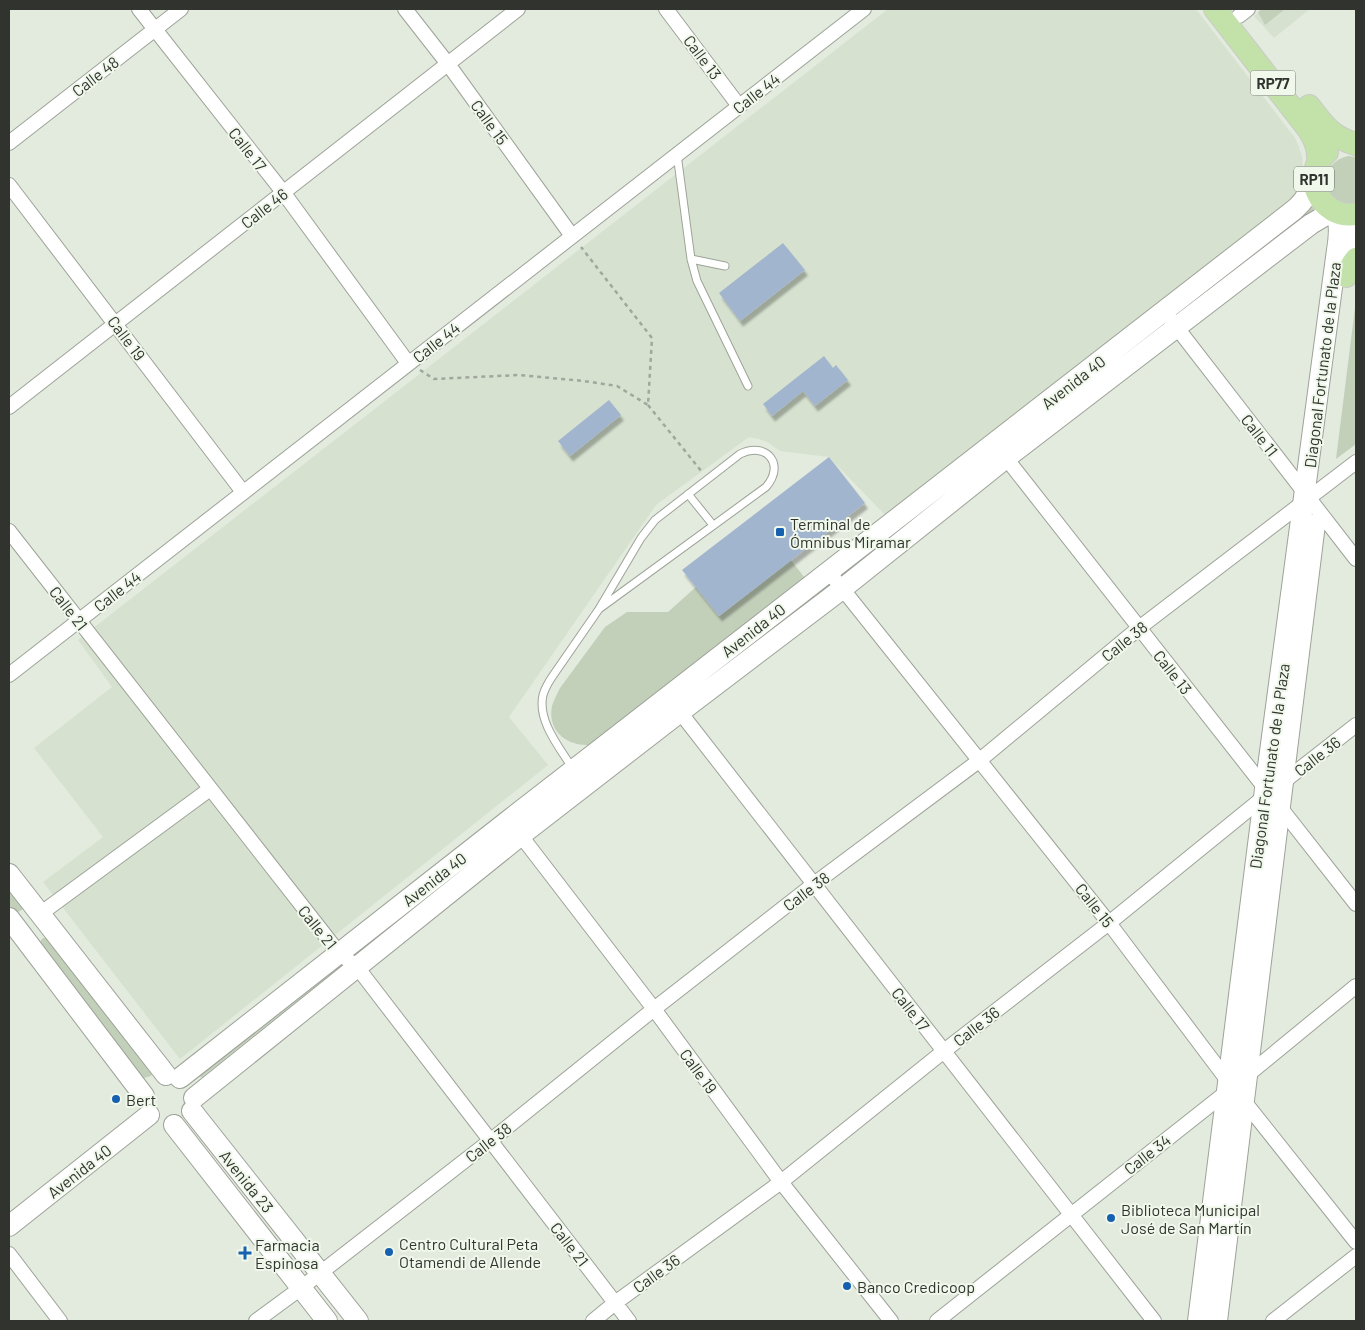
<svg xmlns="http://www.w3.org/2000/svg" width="1365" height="1330" viewBox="0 0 1365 1330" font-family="Barlow,sans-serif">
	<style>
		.built { fill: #d6e2cf }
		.green { fill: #c2cfb9 }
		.building { fill: #a2b5ce; filter: url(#shadow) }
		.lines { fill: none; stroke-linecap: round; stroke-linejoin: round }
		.service-casing { stroke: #9da398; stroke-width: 9 }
		.minor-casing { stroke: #9da398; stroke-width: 16 }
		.secondary-casing { stroke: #9da398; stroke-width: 22 }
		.primary-casing { stroke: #c9cac9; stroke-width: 24 }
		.path { stroke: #a1a79d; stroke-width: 2.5; stroke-dasharray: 4 4; stroke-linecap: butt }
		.service { stroke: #fff; stroke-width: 7 }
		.minor { stroke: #fff; stroke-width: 14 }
		.secondary { stroke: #fff; stroke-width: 20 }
		.primary { stroke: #c3e2a9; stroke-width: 22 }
		.poi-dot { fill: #1560af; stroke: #f0f8eb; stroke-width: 2 }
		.labels { text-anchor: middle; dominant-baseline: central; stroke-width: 4; stroke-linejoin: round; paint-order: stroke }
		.shield { fill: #f0f8eb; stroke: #6a6e67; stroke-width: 1 }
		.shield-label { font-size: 15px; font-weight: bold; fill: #30332e }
		.street-label { font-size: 16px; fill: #30332e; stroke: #f0f8eb }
		.poi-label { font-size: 16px; fill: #30332e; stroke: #f0f8eb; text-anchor: start }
	</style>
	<defs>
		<filter id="shadow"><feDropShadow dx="3" dy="5.5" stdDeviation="1" flood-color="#0004"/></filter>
	</defs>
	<rect width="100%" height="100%" fill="#e3eade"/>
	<!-- built -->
	<path class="built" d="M888 9H1196L1295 138 1299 147 1302 157 1303 168V178L1299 189 1293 198 1276 212 885 515 829 457 780 451 769 443 759 439 749 437 656 505 509 717 548 765 180 1059 43 882 103 837 34 748 112 687 78 640Z
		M1263 9H1310L1274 38 1254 16Z"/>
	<!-- green -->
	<path class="green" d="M1262 9H1285L1265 25 1258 12Z
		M1348 156 1356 157V204C1352 204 1344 205 1340 203 1339 203 1335 199 1334 198 1317 182 1327 161 1348 156Z
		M1311 206 1316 212 1192 306 1190 302Z
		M1356 300V444L1336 459Z
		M791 560 807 581 589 745C567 746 547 731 552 706 554 700 557 694 560 688L605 627 627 612H668L696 587 719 616Z
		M9 882 24 907C21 913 14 913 9 910Z
		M43 938H50L153 1072 151 1076 144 1078 138 1076 40 946 41 940Z
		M336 967 337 969 202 1077H200L199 1076Z"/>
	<!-- building -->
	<path class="building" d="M783 243 805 270 740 321 719 293Z
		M824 356 833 368 836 365 848 380 815 406 803 391 772 416 763 404Z
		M609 400 621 415 570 456 558 441Z
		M829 457 865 503 719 616 682 570Z"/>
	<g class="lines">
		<defs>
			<path id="service" d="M677 154 691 259 697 281 748 386
				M691 259 725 266
				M688 494 713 525
				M573 769C560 748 537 721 543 695 545 688 548 683 552 677L599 609 641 538 655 520 740 454C766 441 786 464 766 487L599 609"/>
			<path id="minor" d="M139 9 283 192 408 363
				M405 9 448 64 572 236
				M666 9 739 106
				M1239 16 1248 9
				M9 143 181 9
				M9 185 243 492
				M1164 311 1356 559
				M9 407 518 9
				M1005 451 1006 458 1356 904
				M9 531 339 953 357 967 629 1321
				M829 572 1109 923 1228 1081 1356 1242
				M9 675 864 9
				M676 707 1154 1321
				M515 828 654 1009 781 1182 891 1321
				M40 914 210 789
				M9 1254 60 1321
				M256 1321 301 1288 490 1141 654 1009 814 884 980 760 1139 628 1356 462
				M593 1321 615 1303 781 1182 944 1051 1109 923 1264 797 1356 725
				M937 1321 1233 1087 1356 986
				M1273 1321 1356 1256"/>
			<path id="secondary" d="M1348 260 1351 240 1356 221
				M9 874 166 1075
				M9 918 144 1096
				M180 1078 509 820 1294 210C1306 200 1311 189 1314 174
				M194 1098 520 836 680 712 842 589 1006 458 1311 224 1333 211
				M192 1111 358 1321
				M174 1125 327 1321
				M9 1226 149 1115
				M1198 1321 1265 789 1337 250C1339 238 1341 223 1335 212
				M1217 1321 1280 806 1315 524"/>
			<path id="primary" d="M1215 9 1309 130C1316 141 1319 150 1318 163
				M1309 106C1325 126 1329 135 1355 144
				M1327 152C1299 175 1321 220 1356 214
				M1346 276 1353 263 1356 259"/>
		</defs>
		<!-- service casing -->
		<use href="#service" class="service-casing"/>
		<!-- minor casing -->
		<use href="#minor" class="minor-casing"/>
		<!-- secondary casing -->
		<use href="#secondary" class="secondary-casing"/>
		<!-- primary casing -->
		<use href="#primary" class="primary-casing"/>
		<!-- path -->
		<path class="path" d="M420 370 434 379 519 375 584 381 617 386 648 405 652 338 581 247
			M648 405 702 472"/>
		<!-- service -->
		<use href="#service" class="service"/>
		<!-- minor -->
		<use href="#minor" class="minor"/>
		<!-- secondary -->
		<use href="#secondary" class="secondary"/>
		<!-- primary -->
		<use href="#primary" class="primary"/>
	</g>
	<!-- markers -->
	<g class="poi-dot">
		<rect x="775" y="527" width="10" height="10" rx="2.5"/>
		<circle cx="116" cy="1099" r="5"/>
		<circle cx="1111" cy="1218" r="5"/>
		<circle cx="389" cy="1252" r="5"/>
		<path d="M242.5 1245.5h5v5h5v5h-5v5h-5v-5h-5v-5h5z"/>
		<circle cx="847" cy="1286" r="5"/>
	</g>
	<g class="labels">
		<!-- shield labels -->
		<g class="shield">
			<rect x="1250.5" y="70.5" width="45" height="25" rx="4"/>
			<rect x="1294" y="166.5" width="40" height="25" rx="4"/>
		</g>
		<g class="shield-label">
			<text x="1273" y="83">RP77</text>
			<text x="1314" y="179">RP11</text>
		</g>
		<!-- street labels -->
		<g class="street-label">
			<text transform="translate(703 57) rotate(53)">Calle 13</text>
			<text transform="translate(95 76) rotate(-38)">Calle 48</text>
			<text transform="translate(756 93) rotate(-38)">Calle 44</text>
			<text transform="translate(490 122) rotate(54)">Calle 15</text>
			<text transform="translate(248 149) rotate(52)">Calle 17</text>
			<text transform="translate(264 208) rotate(-38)">Calle 46</text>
			<text transform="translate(127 338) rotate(53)">Calle 19</text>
			<text transform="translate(436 342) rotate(-38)">Calle 44</text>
			<text transform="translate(1322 365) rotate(-83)">Diagonal Fortunato de la Plaza</text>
			<text transform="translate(1073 382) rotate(-38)">Avenida 40</text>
			<text transform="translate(1260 435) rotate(52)">Calle 11</text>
			<text transform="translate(117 591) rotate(-38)">Calle 44</text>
			<text transform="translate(69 608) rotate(52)">Calle 21</text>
			<text transform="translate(753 630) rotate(-38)">Avenida 40</text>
			<text transform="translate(1124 641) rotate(-39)">Calle 38</text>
			<text transform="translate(1173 672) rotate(52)">Calle 13</text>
			<text transform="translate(1317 756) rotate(-38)">Calle 36</text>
			<text transform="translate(1269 766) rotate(-82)">Diagonal Fortunato de la Plaza</text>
			<text transform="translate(434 879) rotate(-38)">Avenida 40</text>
			<text transform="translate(806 891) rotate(-37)">Calle 38</text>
			<text transform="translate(1095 905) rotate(52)">Calle 15</text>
			<text transform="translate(318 927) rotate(51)">Calle 21</text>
			<text transform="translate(911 1009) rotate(52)">Calle 17</text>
			<text transform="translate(976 1026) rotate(-38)">Calle 36</text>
			<text transform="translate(699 1071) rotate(54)">Calle 19</text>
			<text transform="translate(488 1142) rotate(-38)">Calle 38</text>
			<text transform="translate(1147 1154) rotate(-38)">Calle 34</text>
			<text transform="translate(79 1171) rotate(-38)">Avenida 40</text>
			<text transform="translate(247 1181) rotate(51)">Avenida 23</text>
			<text transform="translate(570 1244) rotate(52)">Calle 21</text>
			<text transform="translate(656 1273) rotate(-36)">Calle 36</text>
		</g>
		<!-- poi labels -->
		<g class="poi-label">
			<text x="790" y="523">Terminal de<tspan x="790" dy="18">Ómnibus Miramar</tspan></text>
			<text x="126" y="1099">Bert</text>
			<text x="1121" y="1209">Biblioteca Municipal<tspan x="1121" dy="18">José de San Martín</tspan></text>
			<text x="399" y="1243">Centro Cultural Peta<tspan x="399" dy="18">Otamendi de Allende</tspan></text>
			<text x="255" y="1244">Farmacia<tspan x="255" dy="18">Espinosa</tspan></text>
			<text x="857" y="1286">Banco Credicoop</text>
		</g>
	</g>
	<!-- border -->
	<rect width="1365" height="1330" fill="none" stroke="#30332e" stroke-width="20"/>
</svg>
